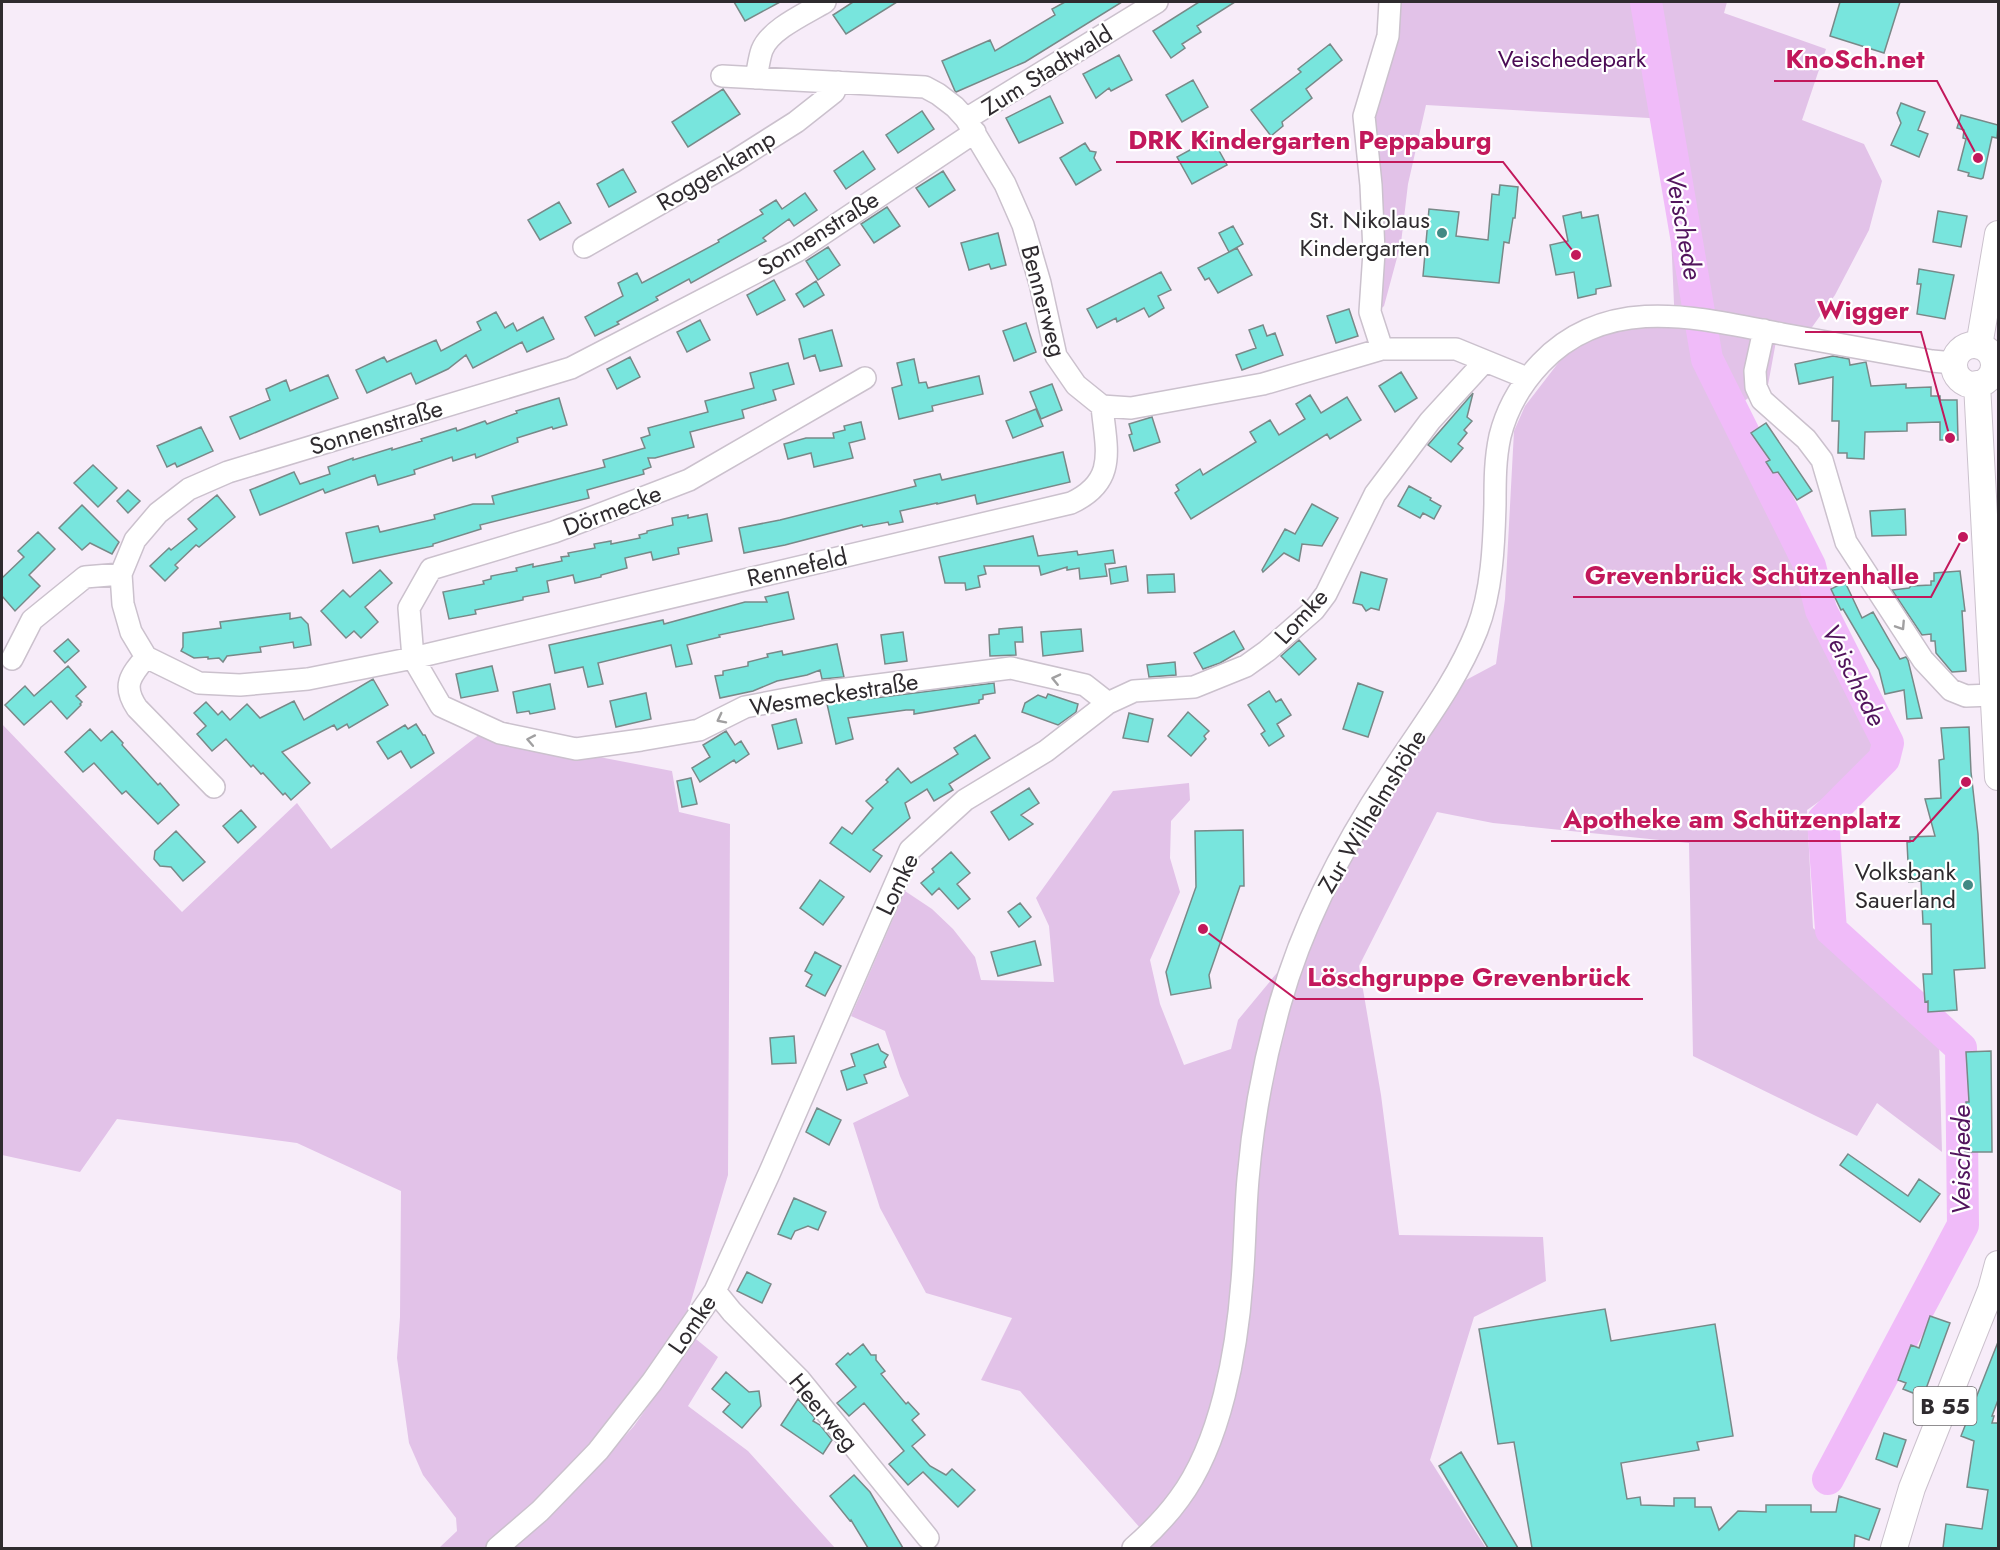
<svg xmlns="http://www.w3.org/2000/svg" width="2000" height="1550" viewBox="0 0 2000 1550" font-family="Jost,sans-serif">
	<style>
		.green { fill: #e2c2e8 }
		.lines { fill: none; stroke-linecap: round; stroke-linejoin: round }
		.river { stroke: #f0bbf9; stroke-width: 32 }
		.building { fill: #78e5dd; stroke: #788988; stroke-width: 1.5 }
		.minor-casing { stroke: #cbc1cd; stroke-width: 24 }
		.major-casing { stroke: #cbc1cd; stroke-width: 28 }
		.minor { stroke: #fff; stroke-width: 21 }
		.major { stroke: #fff; stroke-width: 26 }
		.oneway { stroke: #a1a0a1 }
		.poi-dot { fill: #428984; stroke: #fff; stroke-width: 2 }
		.labels { text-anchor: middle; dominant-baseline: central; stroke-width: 4.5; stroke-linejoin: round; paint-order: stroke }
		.shield { fill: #fff; stroke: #6d6b6d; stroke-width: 1.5 }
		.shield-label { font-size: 22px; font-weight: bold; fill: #2f2b2f }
		.park-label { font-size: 24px; fill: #4b0b55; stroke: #fff }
		.street-label { font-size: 24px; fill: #2f2b2f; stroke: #fff }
		.poi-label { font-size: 24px; fill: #2f2b2f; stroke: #fff; text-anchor: end }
		.water-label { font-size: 26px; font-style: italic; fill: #52145d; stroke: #fff }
		.leader { fill: none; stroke: #c2185b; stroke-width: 2 }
		.callout-dot { fill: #c2185b; stroke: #fff; stroke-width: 2 }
		.callout-label { font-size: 26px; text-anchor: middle; font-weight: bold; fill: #c2185b; stroke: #fff; stroke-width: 4.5; stroke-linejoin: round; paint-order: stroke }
	</style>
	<rect width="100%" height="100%" fill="#f7ecf9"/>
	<!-- green -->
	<path class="green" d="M1393 2H1727L1724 13 1826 49 1802 120 1864 144 1882 181 1869 230 1835 295 1810 330 1779 325 1768 385 1726 413 1898 746 1807 810 1813 928 1939 1041 1942 1152 1877 1103 1857 1136 1693 1056 1689 843 1493 823 1437 812 1359 966 1381 1095 1399 1235 1543 1237 1546 1281 1474 1317 1430 1460 1486 1548H1147L1219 1441 1265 1098 1283 1020 1325 904 1390 790 1466 680 1496 664 1505 599 1514 431 1525 406 1562 358 1594 338 1629 328 1675 327 1666 119 1426 105 1408 184 1401 243 1384 306 1376 313 1369 117Z
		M2 724 182 912 297 803 331 849 480 734 672 771 679 812 730 824 728 1175 689 1308 648 1374 596 1468 634 1426 669 1376 691 1335 718 1357 688 1406 748 1451 835 1548H439L457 1531 456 1518 423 1475 409 1443 397 1358 400 1317 401 1191 297 1143 117 1119 80 1172 2 1155Z
		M1189 783 1190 800 1171 821 1170 858 1180 892 1150 960 1160 1004 1184 1065 1231 1049 1238 1020 1281 968 1230 1314 1214 1405 1191 1459 1166 1499 1141 1529 1020 1391 981 1380 1012 1318 926 1293 880 1208 853 1123 909 1096 900 1076 885 1031 851 1016 905 891 932 909 953 929 975 957 981 980 1054 982 1049 926 1036 898 1113 791Z"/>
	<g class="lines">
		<!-- river -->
		<path class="river" d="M1646 2 1707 359 1810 566 1821 610 1888 743 1884 759 1823 820 1831 930 1961 1048 1963 1225 1828 1479"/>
	</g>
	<!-- building -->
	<path class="building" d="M734 2H780L745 21Z
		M853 2H897L846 34 833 15Z
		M1065 2H1122L1025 62 956 92 955 91 942 61 990 40 995 51 1055 15 1052 9Z
		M1199 2H1235L1197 26 1201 32 1182 44 1185 48 1171 58 1153 31Z
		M1840 2H1900L1884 53 1830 36Z
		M1330 44 1342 60 1306 89 1312 98 1282 122 1283 126 1271 136 1251 110 1301 72 1298 69Z
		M1119 55 1132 80 1111 91 1109 88 1096 98 1083 74Z
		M1193 80 1208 107 1182 122 1166 95Z
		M723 89 740 114 688 147 672 122Z
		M1050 96 1063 123 1019 143 1006 118Z
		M1901 103 1925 112 1918 130 1928 134 1919 157 1891 145 1901 123 1897 113Z
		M922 111 934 129 898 153 886 135Z
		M1961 115 1998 125 1997 138 1992 137 1983 178 1981 179 1968 176 1969 173 1958 170 1966 139 1963 138 1964 130 1957 128Z
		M1212 138 1227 165 1192 184 1177 157Z
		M1085 143 1090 151 1096 152 1094 158 1101 170 1076 185 1060 158Z
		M863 151 875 169 846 189 834 171Z
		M623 169 636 192 609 207 597 184Z
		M943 171 955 190 929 207 916 188Z
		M1500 185 1518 187 1515 218H1513L1509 243 1504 242 1499 283 1423 276 1429 209 1459 212 1456 236 1488 240 1492 194 1499 195Z
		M805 193 817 210 794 226 789 219 763 238 766 241 691 283 689 279 656 297 658 300 617 322 619 324 595 336 585 317 623 296 618 283 637 273 642 283 719 242 718 240 763 214 760 210 776 200 782 209Z
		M559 202 571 223 540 240 528 220Z
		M887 207 900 226 874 243 861 224Z
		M1938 211 1967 216 1961 247 1933 242Z
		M1581 212 1582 218 1598 215 1611 286 1596 289V294L1578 298 1574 272 1556 275 1550 245 1568 241 1563 216Z
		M1233 226 1243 244 1229 252 1219 233Z
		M998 233 1006 265 991 269 989 264 969 270 961 243Z
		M828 247 840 265 818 280 806 261Z
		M1237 248 1252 275 1218 293 1209 278 1205 280 1198 268Z
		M1919 269 1954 275 1945 319 1917 314 1921 284H1917Z
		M1161 272 1171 290 1158 296 1164 308 1149 317 1144 308 1117 322 1116 318 1097 328 1087 309Z
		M774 280 785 300 757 315 747 295Z
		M816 281 824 295 804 307 796 294Z
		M1349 309 1358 336 1336 343 1327 316Z
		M496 312 505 328 513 323 517 331 543 317 554 339 527 352 522 342 473 368 466 355 448 369 416 384 411 373 367 393 356 370 384 357 387 362 436 340 441 351 481 330 477 322Z
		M700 320 710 340 687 352 677 332Z
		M1026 323 1036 352 1014 361 1003 331Z
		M1263 325 1267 336 1275 333 1283 355 1242 370 1236 355 1256 348 1249 330Z
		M832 330 842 366 820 371 815 355 804 359 799 339Z
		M1833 356 1849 359 1850 365 1866 362 1871 386 1906 384V388L1931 387V396H1940V400H1957L1958 440H1940V422L1907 423V431L1865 432 1864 459 1847 458V453H1838L1839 421H1832L1833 377 1799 384 1795 364Z
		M630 357 640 377 617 389 607 369Z
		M914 359 919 383 926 382 928 388 979 376 983 394 932 406 933 411 899 419 892 388 902 385 897 363Z
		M788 363 794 384 773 390 776 400 742 410 744 418 690 432 694 447 655 458H648L651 467 643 470 644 474 587 490 589 498 480 525 481 529 433 544V546L353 563 346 533 378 526 380 532 435 519 434 515 473 504H494L492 496 605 467 603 460 645 448 641 438 650 435 648 428 708 412 705 401 754 388 750 373Z
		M1401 372 1417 398 1395 412 1379 386Z
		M328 375 338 398 240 439 230 417 270 400 266 389 286 380 290 391Z
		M1052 384 1062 410 1041 419 1030 392Z
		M1473 393 1467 417 1472 421 1464 430 1467 433 1458 444 1463 448 1451 462 1428 445Z
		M1310 395 1321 413 1347 397 1361 420 1330 439 1327 434 1191 519 1175 493 1179 490 1176 485 1200 469 1203 475 1256 442 1250 432 1270 420 1279 435 1305 419 1296 404Z
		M559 398 567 425 553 429 552 427 517 438 518 442 476 458 475 454 453 461 452 457 414 470 415 474 378 485 375 475 325 493 323 489 260 515 250 490 294 472 300 484 330 474 328 467 353 458V460L392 448V450L422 441 421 439 456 428 457 431 485 421 487 424 517 413 516 411Z
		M1036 409 1043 426 1013 438 1006 421Z
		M1152 417 1160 442 1134 451 1129 435 1132 434 1129 424Z
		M861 422 865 439 849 443 853 458 814 467 811 453 788 459 784 444 806 438H834L833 433 845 430 844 426Z
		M1766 423 1812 491 1797 500 1778 472 1773 473 1766 462 1770 460 1751 433Z
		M201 427 213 451 177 467 175 463 167 467 157 446Z
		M1063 452 1070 482 977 504 975 495 937 504V503L900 511 903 522 889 525 888 522 863 527 862 525 785 545 744 553 739 528 780 520 916 486 914 480 940 474 942 480Z
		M93 465 117 488 98 507 74 483Z
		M1409 486 1431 498 1430 500 1441 506 1434 519 1423 513 1420 518 1398 506Z
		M128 490 140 501 128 513 117 501Z
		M217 495 235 517 199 547 196 545 175 565 178 568 165 581 150 566 169 548 171 550 197 529 188 519Z
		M1312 504 1338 518 1322 546 1302 544 1299 561 1284 553 1263 572 1262 570 1285 529 1295 534Z
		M82 505 119 542 112 554 90 543 82 550 59 528Z
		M1905 509 1906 535 1872 536 1870 511Z
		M707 514 712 541 678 548 679 554 653 560 651 552 625 558 627 568 601 575V577L575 583 573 575 547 581 549 592 523 597V600L475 610 476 614 449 619 443 592 484 584 483 581 491 579V576L517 571 516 568 533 564V567L562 561 561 557 569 556 568 553 595 548 594 544 611 541V544L640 538 639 535 647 533V531L673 525 672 518 688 515V518Z
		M38 532 55 549 29 575 40 586 15 611 2 596V578L24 557 18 551Z
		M1033 536 1038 556 1077 551 1078 555 1113 550 1115 563 1105 564 1107 576 1080 579 1079 568 1067 570V567L1041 575 1039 566H984L986 574 978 576 980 587 966 590 965 583H945L939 557Z
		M1126 566 1128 581 1111 584 1109 569Z
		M380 570 392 583 365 607 378 622 361 638 354 631 346 638 321 611 343 590 350 597Z
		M1960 571 1965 611H1962L1966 671 1952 672 1936 653 1935 641H1931V634L1922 635 1892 590 1909 588 1911 586 1931 585V581H1934V573Z
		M1361 572 1387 579 1379 610 1371 608 1366 611 1362 605 1353 603Z
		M1174 574 1175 592 1148 593 1147 575Z
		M1845 582 1862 618 1873 612 1900 659 1906 657 1908 660 1922 718 1907 719 1904 690 1885 694 1879 670 1843 609 1841 610 1831 589Z
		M788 592 794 619 719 635 720 637 687 645 692 664 676 667 671 645 598 663 603 684 588 687 583 667 555 673 549 645 663 620 664 624 745 602H767L765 597Z
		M290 613V619L301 617 308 624 311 645 294 648 293 642 260 647 261 652 227 656 223 662 219 658 208 659V657L194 658 181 651 183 647V633L221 628 220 622Z
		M1022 627 1023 642H1015L1016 655 990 656 989 635 999 634V629Z
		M1081 629 1083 651 1043 656 1041 632Z
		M1234 631 1244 649 1220 663 1203 669 1194 653Z
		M903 632 907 661 885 664 881 635Z
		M68 639 79 651 65 663 54 651Z
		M1299 640 1316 659 1299 675 1281 656Z
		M837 644 844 677 822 679 820 670 807 675 777 681 753 691 720 698 715 676 723 675V671L748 666V662L768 657 767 654 782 651 783 655Z
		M1175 662 1176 675 1149 677 1147 665Z
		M68 666 86 687 76 696 82 702 80 704 81 705 67 719 51 701 24 725 5 705 25 686 34 696Z
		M492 666 498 691 461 698 456 674Z
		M373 679 388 705 349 728 347 724 337 730 334 725 282 752 310 783 291 800 285 793 283 795 263 773 261 774 253 765 251 767 226 739 212 751 197 734 206 726 194 713 206 702 218 715 222 711 230 720 247 704 260 718 294 701 304 720Z
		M994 683 995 693 983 695V699L979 700V703L914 714V710H906L848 718 853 739 836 744 827 704Z
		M1358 683 1383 692 1368 737 1343 729Z
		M550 684 555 709 530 714 529 711 517 713 513 692Z
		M1269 691 1276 702 1281 699 1291 715 1277 724 1284 736 1269 746 1261 734 1265 731 1248 705Z
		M646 693 651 719 616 727 610 701Z
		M1048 694 1078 704 1076 712 1058 725 1022 712 1025 703 1038 695 1046 698Z
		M1188 712 1209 731 1204 736 1206 739 1191 756 1168 736Z
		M1129 713 1153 719 1148 742 1123 738Z
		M796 719 802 743 778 749 772 725Z
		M416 724 423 735H425L434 753 411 768 401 751 388 759 377 742 405 725 408 729Z
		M1969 727 1971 772 1978 834 1985 968 1954 970 1957 1010 1928 1012V1001L1925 1002 1923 974H1932L1931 924H1923L1921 881 1909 882 1907 842H1910V837L1935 836 1925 799 1941 798 1939 760 1944 759 1941 728Z
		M90 729 101 741 112 731 123 743 122 745 158 785 160 783 179 805 158 824 126 791 122 794 94 763 83 772 65 752Z
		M726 731 735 745 741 741 749 754 736 763 734 760 700 782 692 768 710 757 703 745Z
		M975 735 990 758 949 784 953 790 934 801 927 789 905 803 910 818 873 850 882 856 870 872 830 843 842 827 852 834 873 808 866 801 888 782 886 780 898 768 911 783 958 754 954 748Z
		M691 778 697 804 682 807 677 781Z
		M1029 788 1039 803 1021 815 1033 824 1009 840 991 812Z
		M241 810 256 827 238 843 223 826Z
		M1243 830 1244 886H1240L1209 975 1211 988 1171 995 1166 972 1196 887 1195 831Z
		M176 831 205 862 183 881 171 867 160 866 154 859 155 851Z
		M951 852 970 873 957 884 970 899 958 909 939 888 932 895 921 883 934 872 932 869Z
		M820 880 844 897 823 925 800 908Z
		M1020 903 1031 917 1019 927 1008 912Z
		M1035 941 1041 965 998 976 991 952Z
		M815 952 841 966 825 996 806 986 812 975 805 971Z
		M794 1036 796 1063 772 1064 770 1038Z
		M878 1044 881 1051 888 1055 884 1062 886 1067 864 1075 867 1083 847 1090 841 1071 855 1066 851 1054Z
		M1991 1051 1992 1152H1965L1966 1102H1969L1966 1052Z
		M817 1108 841 1120 829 1145 806 1132Z
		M1848 1154 1908 1196 1919 1179 1940 1194 1920 1222 1840 1165Z
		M794 1198 826 1212 818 1230 808 1226 795 1231 791 1239 778 1234Z
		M747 1272 771 1284 762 1303 737 1291Z
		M1605 1309 1611 1341 1715 1324 1733 1436 1697 1442 1699 1450 1621 1463 1627 1499 1640 1497 1641 1505 1674 1506V1498H1695V1507H1711L1719 1530 1738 1511 1766 1512V1505H1811V1512H1836L1839 1496 1880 1509 1869 1540 1855 1535 1854 1548H1532L1514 1442 1498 1444 1479 1329Z
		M1930 1316 1950 1323 1923 1397 1903 1389 1906 1383 1898 1380 1911 1345 1919 1348Z
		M1998 1342V1400L1992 1416H1994L1992 1423H1998V1548H1943L1946 1524 1982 1529 1988 1490 1967 1487 1974 1441 1961 1436Z
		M863 1344 871 1355H876V1360L885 1371 881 1374 906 1404 908 1402 919 1414 912 1420 925 1435 912 1446 930 1466 946 1475 952 1469 975 1490 958 1507 923 1472 908 1485 889 1464 904 1451 864 1403 849 1416 837 1403 856 1387 836 1364 848 1353 850 1355Z
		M726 1372 749 1392 759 1391 761 1406 742 1428 723 1412 730 1404 712 1389Z
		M798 1399 815 1418 813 1421 820 1425 832 1440 823 1454 781 1425Z
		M1884 1433 1906 1440 1897 1467 1876 1459Z
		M1461 1452 1492 1504 1518 1548H1488L1469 1517 1439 1466Z
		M854 1475 870 1492 903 1548H868L851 1520 850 1521 830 1496Z"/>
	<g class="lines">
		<defs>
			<path id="minor" d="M722 76 925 87 938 94 955 107 966 119 1005 184 1023 225 1040 283 1056 356 1076 385 1102 406 1131 408 1263 384 1382 349H1456L1527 378
				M756 78C758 69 759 58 762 50 770 29 807 13 825 2
				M966 119 1157 2
				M975 132 797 251 571 368 228 472 189 489 158 513 135 540 121 574 123 604 131 632 146 657 199 683 240 685 308 679 413 658 1071 503C1118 481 1106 449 1102 406
				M584 247 733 162 796 122 834 92 838 82
				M1764 330 1755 371 1756 387 1762 400 1806 439 1822 460 1846 542 1923 660 1951 690 1966 696 1993 695
				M1382 349 1370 312 1374 252 1371 185 1364 116 1388 36 1390 2
				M865 378 689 480 554 532 431 569 409 608 413 658 441 706 500 733 576 749 641 740 699 730 745 707 823 692 1011 668 1085 685 1108 703
				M146 657C130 676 122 686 137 708L214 787
				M12 659 32 620 85 577 121 574
				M715 1291 732 1312 800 1380 928 1538
				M497 1548 540 1511 598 1451 652 1382 715 1291 769 1174 910 850 965 800 1046 751 1108 703 1134 691 1194 687 1246 666 1267 651 1314 610 1326 594 1375 494 1430 421 1485 361
				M1133 1548C1149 1534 1166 1517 1179 1499 1221 1443 1237 1350 1242 1281 1245 1247 1245 1213 1248 1179 1253 1120 1264 1061 1280 1004 1303 922 1343 846 1390 775 1421 727 1456 683 1477 630 1492 592 1494 544 1495 504 1495 481 1495 459 1500 436 1507 408 1521 384 1541 363 1608 293 1698 318 1782 334 1832 343 1882 352 1932 361L1954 363"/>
			<path id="major" d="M1954 365a20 20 0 1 1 40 0a20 20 0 1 1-40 0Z
				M1979 346 1998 234
				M1977 384 1998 777
				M1894 1548 1912 1488 1991 1290 1998 1264"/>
		</defs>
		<!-- minor casing -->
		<use href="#minor" class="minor-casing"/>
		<!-- major casing -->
		<use href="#major" class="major-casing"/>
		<!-- minor -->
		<use href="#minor" class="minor"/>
		<!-- major -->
		<use href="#major" class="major"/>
	</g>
	<!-- one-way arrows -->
	<defs><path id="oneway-chevron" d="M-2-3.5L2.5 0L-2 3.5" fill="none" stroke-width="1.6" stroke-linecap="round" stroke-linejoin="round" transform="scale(1.5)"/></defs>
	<g class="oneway">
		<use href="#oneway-chevron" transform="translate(1901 626) rotate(57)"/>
		<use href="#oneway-chevron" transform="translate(1056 679) rotate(-167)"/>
		<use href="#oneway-chevron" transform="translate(721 719) rotate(153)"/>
		<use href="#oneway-chevron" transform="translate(531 740) rotate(-169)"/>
	</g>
	<!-- markers -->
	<g class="poi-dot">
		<circle cx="1442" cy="233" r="6"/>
		<circle cx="1968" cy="885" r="6"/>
	</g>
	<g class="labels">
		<!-- shield labels -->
		<rect class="shield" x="1913.5" y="1387" width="63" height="38" rx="4.5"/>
		<g class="shield-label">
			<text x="1945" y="1406">B 55</text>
		</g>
		<!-- park labels -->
		<g class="park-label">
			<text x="1572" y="58">Veischedepark</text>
		</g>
		<!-- street labels -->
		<g class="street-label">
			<text transform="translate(1047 70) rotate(-32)">Zum Stadtwald</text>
			<text transform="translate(716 170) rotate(-31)">Roggenkamp</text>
			<text transform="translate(818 233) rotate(-32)">Sonnenstraße</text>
			<text transform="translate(1044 301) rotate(75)">Bennerweg</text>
			<text transform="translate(376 427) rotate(-17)">Sonnenstraße</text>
			<text transform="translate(612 510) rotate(-21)">Dörmecke</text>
			<text transform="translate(797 567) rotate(-13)">Rennefeld</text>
			<text transform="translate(1301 616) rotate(-47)">Lomke</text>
			<text transform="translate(834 694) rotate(-9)">Wesmeckestraße</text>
			<text transform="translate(1372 811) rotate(-59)">Zur Wilhelmshöhe</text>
			<text transform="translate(897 884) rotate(-64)">Lomke</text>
			<text transform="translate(692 1324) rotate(-56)">Lomke</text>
			<text transform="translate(824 1412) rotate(50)">Heerweg</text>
		</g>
		<!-- poi labels -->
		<g class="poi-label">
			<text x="1430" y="219">St. Nikolaus<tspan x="1430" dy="28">Kindergarten</tspan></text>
			<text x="1956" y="871">Volksbank<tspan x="1956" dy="28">Sauerland</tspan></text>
		</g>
		<!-- water labels -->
		<g class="water-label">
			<text transform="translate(1684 225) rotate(80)">Veischede</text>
			<text transform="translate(1854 675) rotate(63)">Veischede</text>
			<text transform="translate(1961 1160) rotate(-90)">Veischede</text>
		</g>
	</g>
	<!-- callouts -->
	<path class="leader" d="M1978 158L1937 81H1774M1576 255L1503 162H1116M1950 438L1921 332H1805M1963 537L1931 597H1573M1966 782L1913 841H1551M1203 929L1296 999H1643"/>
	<g class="callout-dot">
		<circle cx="1978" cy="158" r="6"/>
		<circle cx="1576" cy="255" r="6"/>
		<circle cx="1950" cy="438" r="6"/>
		<circle cx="1963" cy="537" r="6"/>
		<circle cx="1966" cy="782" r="6"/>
		<circle cx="1203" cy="929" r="6"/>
	</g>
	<g class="callout-label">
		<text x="1855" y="68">KnoSch.net</text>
		<text x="1310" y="149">DRK Kindergarten Peppaburg</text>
		<text x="1863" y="319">Wigger</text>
		<text x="1752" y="584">Grevenbrück Schützenhalle</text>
		<text x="1732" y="828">Apotheke am Schützenplatz</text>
		<text x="1469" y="986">Löschgruppe Grevenbrück</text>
	</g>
	<!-- border -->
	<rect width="2000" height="1550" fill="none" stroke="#2f2b2f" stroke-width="6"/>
</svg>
